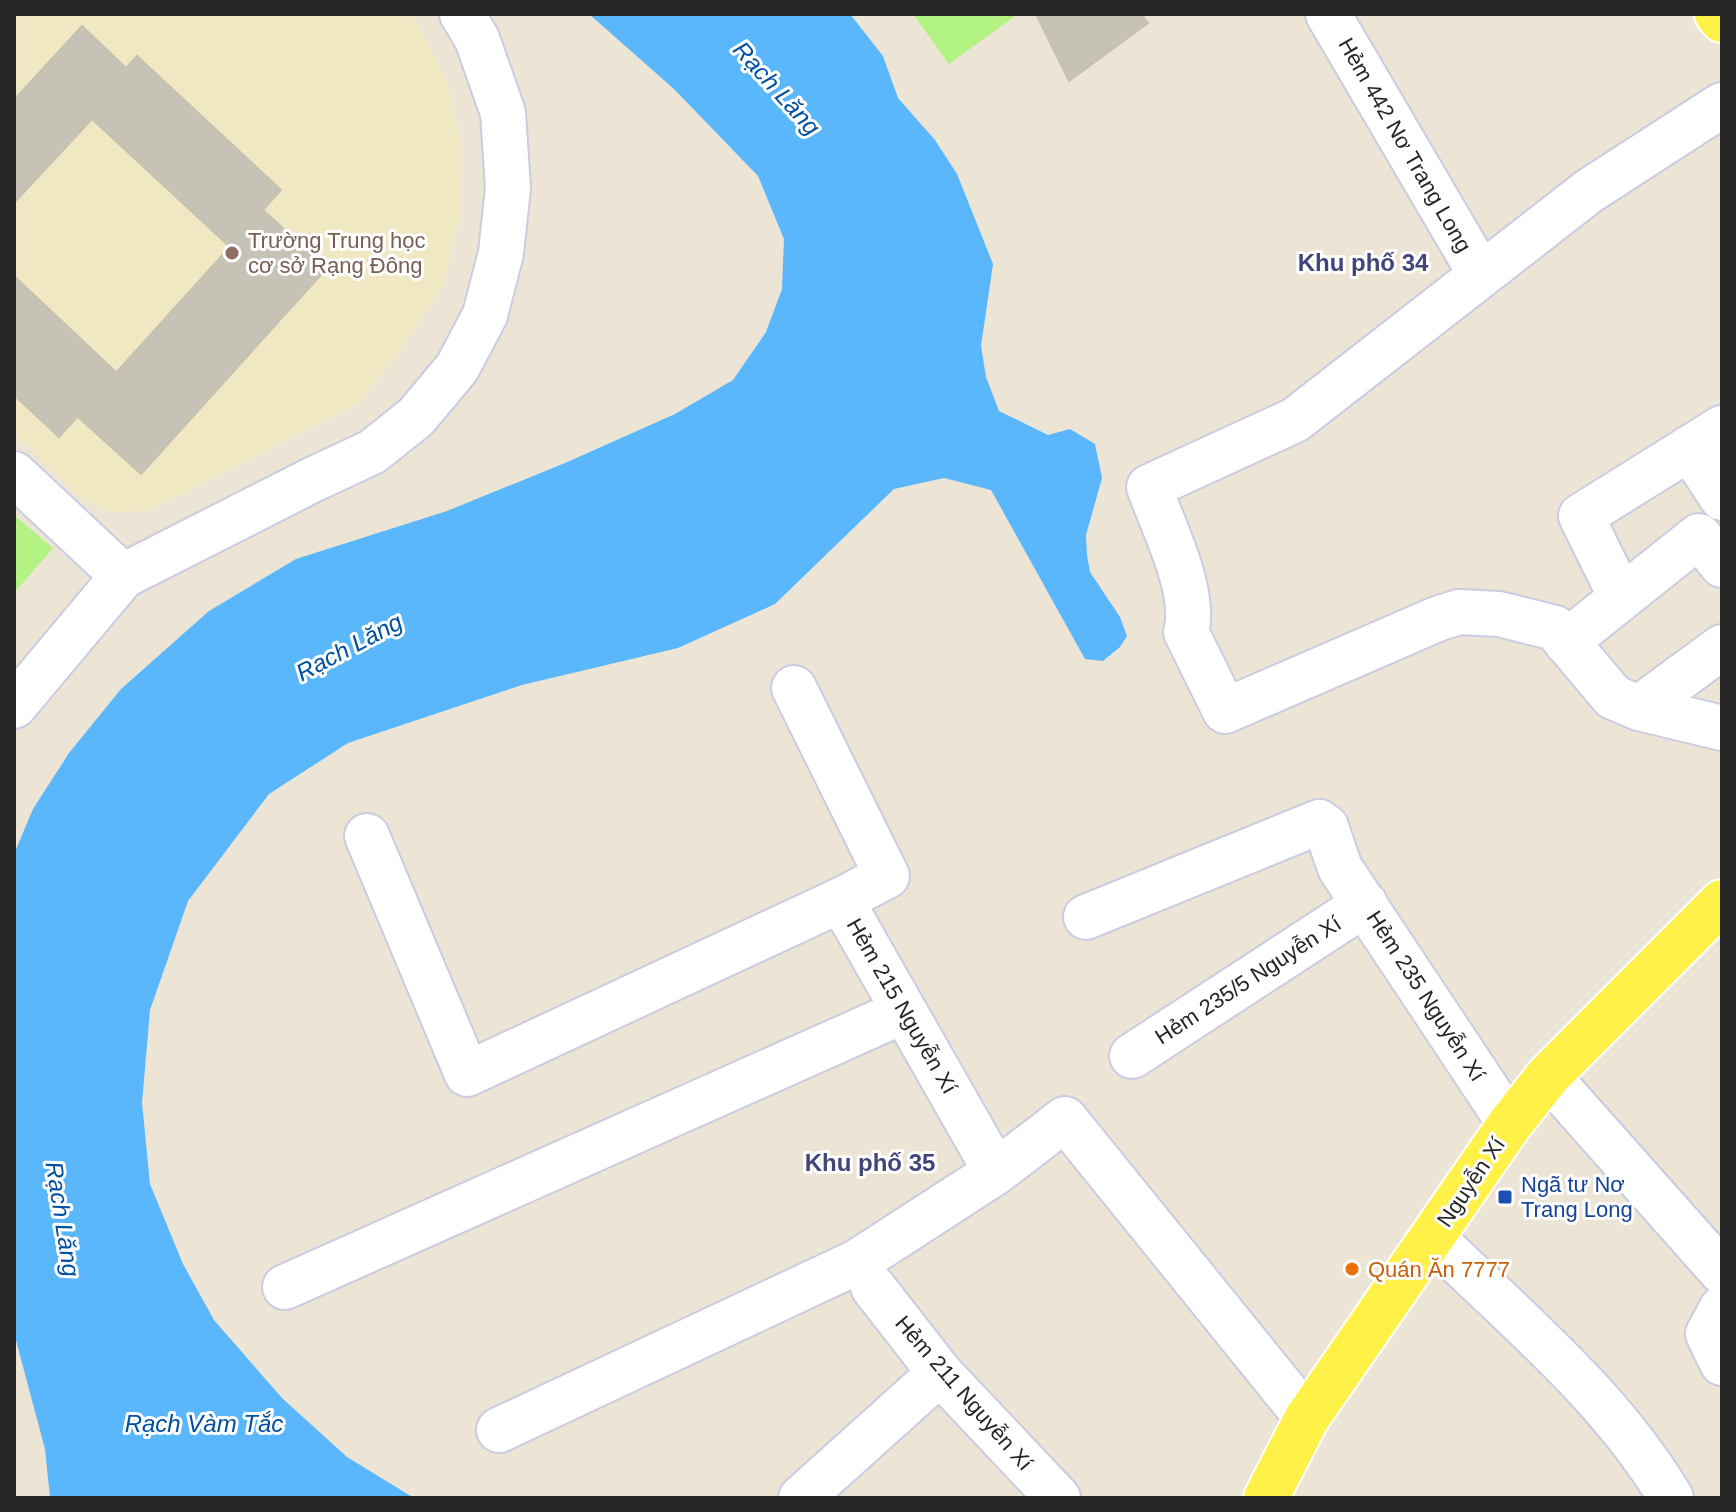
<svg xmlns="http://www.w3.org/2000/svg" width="1736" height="1512" viewBox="0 0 1736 1512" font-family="Arial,sans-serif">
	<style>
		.education { fill: #f0e8c2 }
		.pitch { fill: #b2f384 }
		.water { fill: #5ab7fc }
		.building { fill: #c6c2b6; stroke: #c6c2af; stroke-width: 2 }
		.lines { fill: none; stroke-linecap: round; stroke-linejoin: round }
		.minor-casing { stroke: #cbcbe2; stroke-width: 48 }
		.major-casing { stroke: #fff; stroke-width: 48 }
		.minor { stroke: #fff; stroke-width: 44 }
		.major { stroke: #fff147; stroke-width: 44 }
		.education-dot { fill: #8d6e63; stroke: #fff; stroke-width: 3 }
		.transit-dot { fill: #1a4fb4; stroke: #fff; stroke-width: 3 }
		.food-dot { fill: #e8710a; stroke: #fff; stroke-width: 3 }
		.labels { text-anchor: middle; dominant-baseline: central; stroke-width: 6; stroke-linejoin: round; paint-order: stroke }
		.street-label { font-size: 22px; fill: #262626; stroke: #fff }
		.education-label { font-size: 22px; fill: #785e54; stroke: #fff; text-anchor: start }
		.transit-label { font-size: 22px; fill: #164399; stroke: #fff; text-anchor: start }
		.food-label { font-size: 22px; fill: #c56008; stroke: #fff; text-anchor: start }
		.water-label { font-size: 24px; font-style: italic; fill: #0050a1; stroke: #fff }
		.neighbourhood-label { font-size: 24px; font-weight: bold; fill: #43447b; stroke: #fff }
	</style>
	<rect width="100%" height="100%" fill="#ece5d5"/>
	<!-- education -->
	<path class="education" d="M14 14H409L416 21 448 84 461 145 460 218 442 287 402 348 358 403 150 511 110 512 81 498 14 434Z"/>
	<!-- pitch -->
	<path class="pitch" d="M913 14H1018L949 64Z
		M14 515 53 548 14 593Z"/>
	<!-- water -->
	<path class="water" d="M589 14H850L883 56 898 98 935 140 957 174 993 264 981 346 986 377 999 411 1048 435 1070 429 1095 444 1102 478 1086 535 1087 555 1090 572 1120 617 1127 636 1120 647 1103 661 1085 659 991 490 944 478 894 489 775 604 678 648 522 685 348 743 269 794 188 901 150 1010 142 1103 150 1184 183 1264 214 1320 282 1398 347 1457 414 1498H50L45 1449 14 1333V854L33 809 69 753 121 689 209 611 296 559 447 511 565 463 675 414 733 380 766 332 782 289 784 239 758 176 674 89Z"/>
	<!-- building -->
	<path class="building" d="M1039 14H1141L1148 23 1069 81 1037 16Z
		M82 26 126 68 137 56 281 190 230 247 92 119 14 203V100Z
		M263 210 327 268 141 474 77 416Z
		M14 276 117 373 59 437 14 395Z"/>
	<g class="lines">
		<defs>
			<path id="minor" d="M1328 14 1481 275
				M1722 105 1589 191 1295 420 1149 487C1163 526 1197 592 1186 632L1225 711 1437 619 1459 612 1499 614 1555 628 1613 697 1639 708 1722 728
				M1689 448 1722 498
				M14 474 123 576
				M1621 597 1581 516 1722 428
				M1566 642 1699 536 1722 565
				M794 688 887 876 841 900 996 1172 1065 1119 1307 1418
				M14 706 123 576 314 479 372 452 416 417 457 368 485 315 501 253 508 188 503 113 477 39 462 14
				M1639 708 1722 647
				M367 836 467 1074 841 900
				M1086 917 1319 822 1326 827 1340 868 1510 1124
				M1132 1056 1365 904
				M1548 1076 1722 1272
				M1433 1238C1517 1320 1611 1397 1671 1498
				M285 1287 904 1011
				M873 1287 940 1373 1058 1498
				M1722 1308 1708 1334 1722 1363
				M499 1430 857 1262 996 1172
				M801 1498 940 1373"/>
			<path id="major" d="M1717 14 1722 20
				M1266 1498 1307 1418 1510 1124 1548 1076 1722 902"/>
		</defs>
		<!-- minor casing -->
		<use href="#minor" class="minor-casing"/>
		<!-- major casing -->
		<use href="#major" class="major-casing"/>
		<!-- minor -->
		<use href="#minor" class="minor"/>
		<!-- major -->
		<use href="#major" class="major"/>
	</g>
	<!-- markers -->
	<circle class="education-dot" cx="232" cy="253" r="8"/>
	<rect class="transit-dot" x="1497" y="1189" width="16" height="16" rx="4"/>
	<circle class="food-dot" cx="1352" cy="1269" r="8"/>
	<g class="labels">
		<!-- street labels -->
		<g class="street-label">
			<text transform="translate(1405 145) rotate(60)">Hẻm 442 Nơ Trang Long</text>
			<text transform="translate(1248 980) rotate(-33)">Hẻm 235/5 Nguyễn Xí</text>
			<text transform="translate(1426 996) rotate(57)">Hẻm 235 Nguyễn Xí</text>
			<text transform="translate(902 1006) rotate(60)">Hẻm 215 Nguyễn Xí</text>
			<text transform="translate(1471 1182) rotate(-56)">Nguyễn Xí</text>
			<text transform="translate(964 1393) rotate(49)">Hẻm 211 Nguyễn Xí</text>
		</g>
		<!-- education labels -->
		<g class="education-label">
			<text x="248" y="240">Trường Trung học<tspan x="248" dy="25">cơ sở Rạng Đông</tspan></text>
		</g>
		<!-- transit labels -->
		<g class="transit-label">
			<text x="1521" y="1184">Ngã tư Nơ<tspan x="1521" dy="25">Trang Long</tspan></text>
		</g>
		<!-- food labels -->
		<g class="food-label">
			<text x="1368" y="1269">Quán Ăn 7777</text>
		</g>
		<!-- water labels -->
		<g class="water-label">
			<text transform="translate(777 88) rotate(48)">Rạch Lăng</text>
			<text transform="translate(349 647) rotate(-28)">Rạch Lăng</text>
			<text transform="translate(63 1219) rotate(81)">Rạch Lăng</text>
			<text x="204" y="1423">Rạch Vàm Tắc</text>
		</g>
		<!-- neighbourhood labels -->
		<g class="neighbourhood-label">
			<text x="1363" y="262">Khu phố 34</text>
			<text x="870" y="1162">Khu phố 35</text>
		</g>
	</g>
	<!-- border -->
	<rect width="1736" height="1512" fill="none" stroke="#262626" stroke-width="32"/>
</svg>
